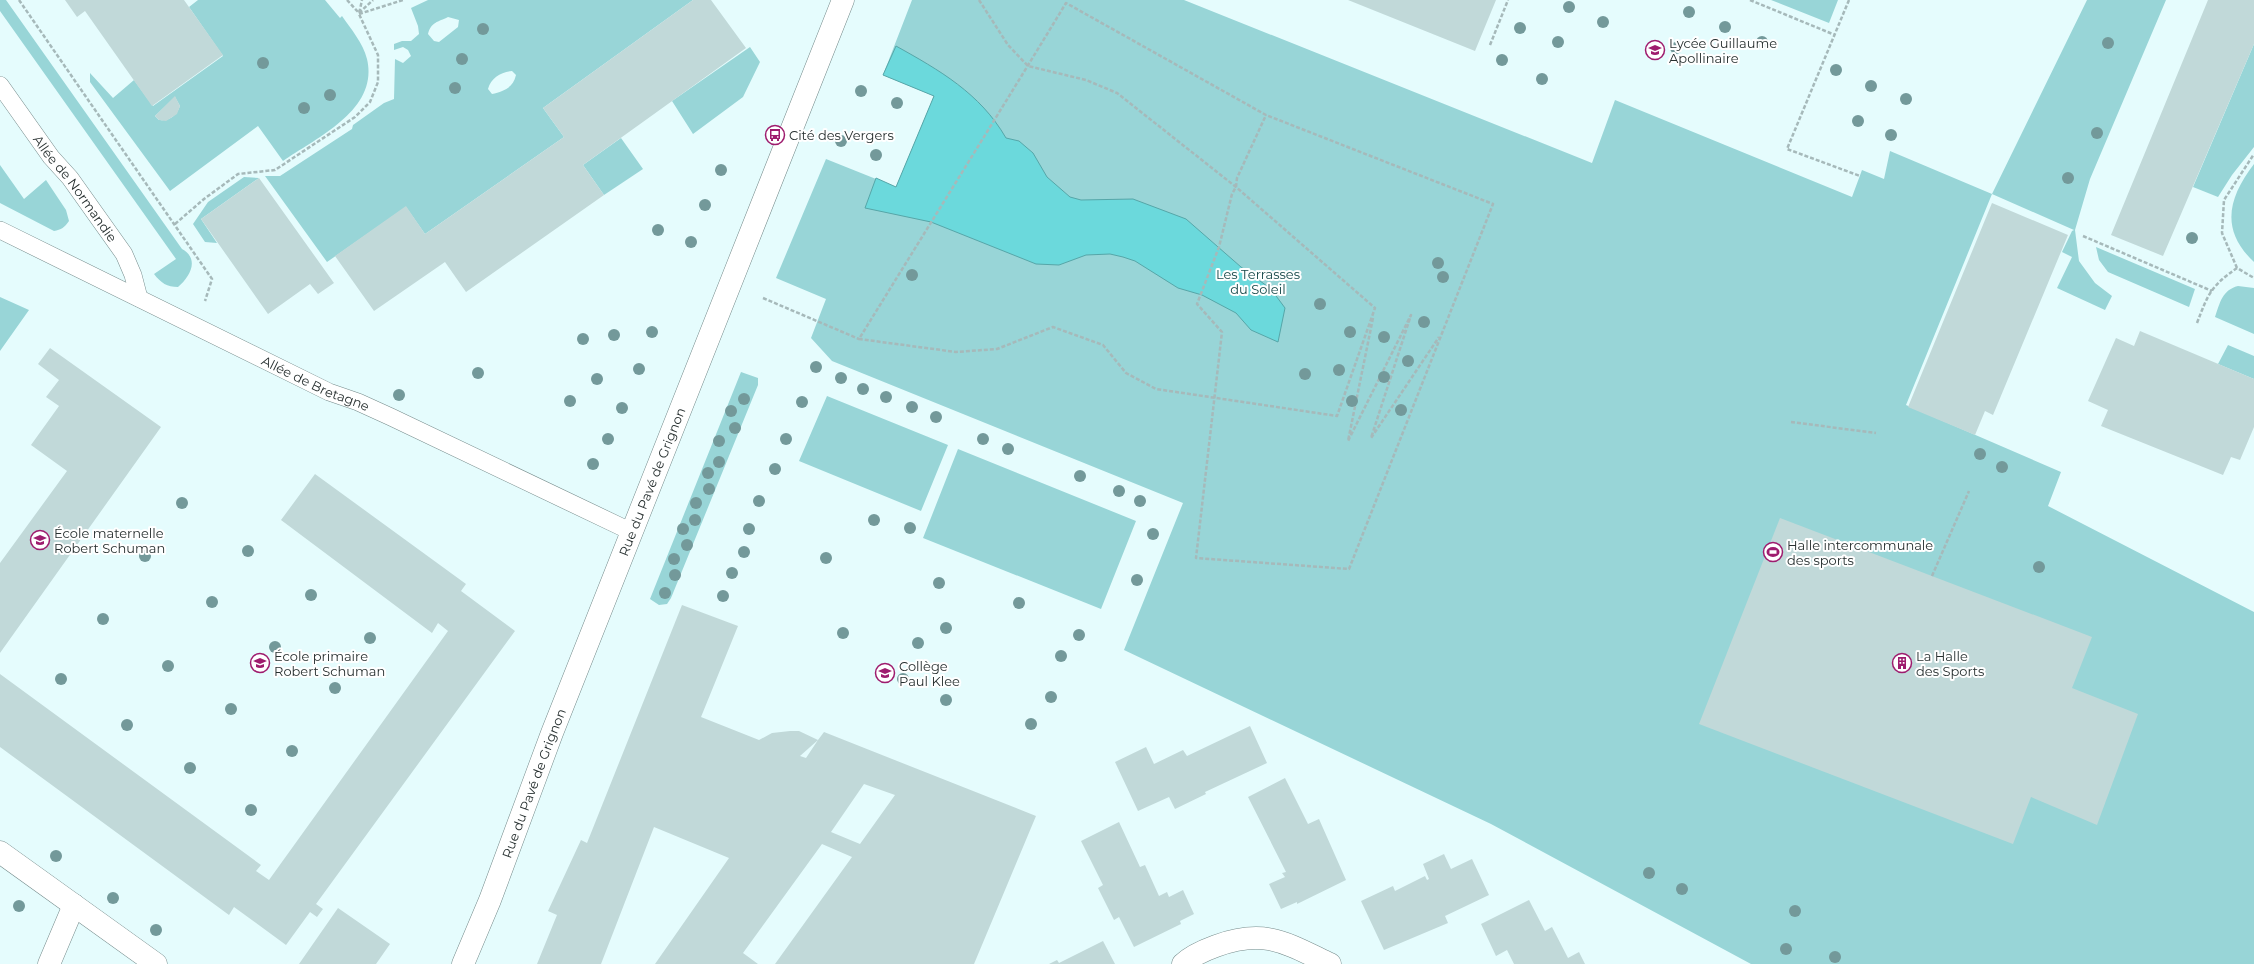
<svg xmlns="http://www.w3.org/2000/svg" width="2254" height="964" viewBox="0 0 2254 964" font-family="Montserrat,sans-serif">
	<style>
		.green { fill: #98d5d7; fill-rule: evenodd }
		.water { fill: #6bd9dc; stroke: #56a6a8 }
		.building { fill: #c1d9d9; fill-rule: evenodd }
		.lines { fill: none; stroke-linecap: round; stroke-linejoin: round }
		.service-casing { stroke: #758b8b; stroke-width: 18 }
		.minor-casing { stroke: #758b8b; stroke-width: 23 }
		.tertiary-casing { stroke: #758b8b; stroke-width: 23 }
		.path { stroke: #a6b9ba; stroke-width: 2.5; stroke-dasharray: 4 2; stroke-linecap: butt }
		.service { stroke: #fff; stroke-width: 17 }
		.minor { stroke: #fff; stroke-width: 22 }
		.tertiary { stroke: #fff; stroke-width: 22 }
		.tree { fill: #73999a }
		.labels { text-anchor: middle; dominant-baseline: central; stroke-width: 4; stroke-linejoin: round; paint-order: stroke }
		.poi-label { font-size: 13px; fill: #262f2f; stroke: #fff; text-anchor: start }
		.street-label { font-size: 13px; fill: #262f2f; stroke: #fff }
		.park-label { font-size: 13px; fill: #164849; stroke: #fff }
	</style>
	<rect width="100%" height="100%" fill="#e5fcfd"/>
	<!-- green -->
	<path class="green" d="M0 0H6L182 249C200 259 190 277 178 287 167 287 161 283 154 274L176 259 0 11Z
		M198 0H325L340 18 342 16C351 29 363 43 367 59 379 110 317 137 283 161L258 126 170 191 90 82V73L113 98 134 80 153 106 223 56 189 7ZM175 97 180 106C176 116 170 121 159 120L155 116Z
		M428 0H693L543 108 564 137 425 234 406 207 327 262 265 176H280L352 129 353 125 384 103 394 99 395 59 403 63 411 56 408 50 403 47 394 50V44L402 41H411L419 34 418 26 411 8ZM448 17 459 20 458 27 439 42 434 41 428 34C431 22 438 22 448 17ZM512 71 516 75C513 88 504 91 492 94L488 89C491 78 501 72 512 71Z
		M912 0H1184L1592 163 1615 100 1852 197 1862 170 1884 179 1890 151 1992 194 2087 0H2166L2090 179 2075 230 2079 261 2095 283 2112 296 2105 310 2057 288 2072 257 2062 252 2072 231 2074 230 1992 194 1906 405 2061 472 2048 506 2254 612V964H1751L1491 824 1124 650 1183 503 832 361 811 338 826 299 776 278 826 159 896 187 934 96 883 75Z
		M1771 0H1838L1829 23Z
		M2254 44V147L2232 175 2218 197 2193 187Z
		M750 47 760 62 743 97 693 134 672 101Z
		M621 138 643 169 604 195 583 165Z
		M2254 164V262C2220 230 2228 198 2254 164Z
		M0 165 24 199 46 180 66 210 69 221C65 227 61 230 54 231L0 203Z
		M244 177 259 178 201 219 217 243 205 242 193 224 208 202Z
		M2096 247 2195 289 2189 307 2108 272 2099 260Z
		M2238 286 2254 288V334L2215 317C2220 303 2222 290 2238 286Z
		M0 297 29 310 0 351Z
		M2228 345 2254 356V379L2218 364Z
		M741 372 758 378V385L671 598 667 604 659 605 650 599Z
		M827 396 948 445 921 511 799 461Z
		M958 449 1136 521 1101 609 923 538Z"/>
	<!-- water -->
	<path class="water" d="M896 46C939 70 980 93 1006 138L1019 141 1033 153 1047 177 1070 197 1081 200 1133 199 1186 219 1241 267 1271 289 1285 308 1278 342 1251 330 1236 313 1202 295 1178 288 1135 261 1123 257 1110 254 1086 255 1059 265 1036 264 931 222 865 208 876 178 896 187 934 96 883 75Z"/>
	<!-- building -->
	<path class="building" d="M65 0H184L223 55 152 106 85 11 77 17Z
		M693 0H711L746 48 583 165 604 195 466 292 445 262 374 311 335 256 406 206 425 234 564 137 543 108Z
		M1348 0H1496L1475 51Z
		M2208 0H2254V44L2163 256 2111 235Z
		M175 96 180 106 177 114 166 121 159 120 155 116Z
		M259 178 334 283 318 294 310 284 268 314 201 219Z
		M1992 203 2068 235 1993 415 1985 411 1975 435 1908 407Z
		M2140 331 2254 379V427L2240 460 2231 457 2223 475 2101 426 2108 410 2088 401 2116 338 2134 346Z
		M50 348 161 427 0 653V563L67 471 31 445 59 406 46 397 59 380 38 364Z
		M315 474 466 584 461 591 515 631 316 904 323 909 317 917 310 912 286 945 234 907 229 915 0 747V674L261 865 256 871 269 880 448 631 438 623 432 633 281 520Z
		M1780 518 2092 637 2072 688 2138 714 2097 825 2031 797 2013 844 1699 724Z
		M682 605 738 626 701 717 759 740 772 733 790 731H799L818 740 824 732 1036 816 974 964H775L852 857 822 844 743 953 758 964H655L729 858 654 827 601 964H537L557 915 548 911 581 840 587 843ZM818 740 806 758 800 756ZM864 784 895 795 860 844 831 832Z
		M1250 726 1267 763 1205 792 1206 794 1175 809 1169 797 1138 811 1115 762 1146 747 1154 764 1183 750 1187 756Z
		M1285 778 1308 824 1319 819 1346 880 1297 904V902L1281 909 1269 884 1285 877 1282 873 1286 872 1248 797Z
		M1119 822 1140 867 1145 865 1159 896 1167 892 1169 897 1183 890 1194 914 1180 921 1181 924 1134 947 1119 917 1114 920 1098 888 1103 885 1081 841Z
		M1444 854 1451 869 1472 859 1489 895 1445 916 1448 923 1384 950 1361 901 1393 886 1395 891 1425 876 1427 880 1429 879 1423 864Z
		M1529 900 1545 931 1552 927 1568 958 1579 952 1585 964H1514L1507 950 1496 956 1481 924Z
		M338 908 390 944 376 964H299Z
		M1103 941 1115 964H1049L1057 960 1059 963Z"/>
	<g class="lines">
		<defs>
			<g id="service">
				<path id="s1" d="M0 85 51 157 70 178 124 254 133 275 139 298"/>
				<path id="s2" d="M0 230 329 392 358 402 391 417 632 532"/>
			</g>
			<g id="minor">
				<path d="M49 964 74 905"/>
				<path id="s3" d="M463 964 490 900 552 733 843 0"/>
				<path d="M1183 964C1191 956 1205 950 1216 946 1265 928 1286 943 1330 964"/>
			</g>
			<path id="tertiary" d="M0 852 156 964"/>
		</defs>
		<!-- service casing -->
		<use href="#service" class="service-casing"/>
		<!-- minor casing -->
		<use href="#minor" class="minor-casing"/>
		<!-- tertiary casing -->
		<use href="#tertiary" class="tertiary-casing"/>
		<!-- path -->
		<path class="path" d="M19 0 212 279 205 301
			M347 0 359 13
			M979 0 1008 45 1028 66 1086 80 1117 93 1236 187 1375 308 1337 416 1156 389 1126 373 1103 345 1053 327 997 349 956 352 859 339C928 227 998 115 1066 3L1266 115 1493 204 1349 569 1196 558 1222 332 1197 304 1219 247 1232 194 1236 187 1237 178 1266 115
			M1750 0 1835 35
			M1849 0 1787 149 1860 176
			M359 13 373 0
			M359 14 403 0
			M1490 45 1508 0
			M175 224 204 199 238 174 275 170 355 117 370 102 378 82V55L359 14 362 0
			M2083 236 2212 291
			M2237 268 2222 233 2224 200 2254 154
			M763 298 859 339
			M1373 318 1348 441 1411 315 1371 438 1439 337
			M2197 323C2208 294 2211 286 2237 268L2254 278
			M1791 422 1876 433
			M1932 576 1969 491"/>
		<!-- service -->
		<use href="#service" class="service"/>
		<!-- minor -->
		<use href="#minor" class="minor"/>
		<!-- tertiary -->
		<use href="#tertiary" class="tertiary"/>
	</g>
	<!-- trees -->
	<g class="tree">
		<circle cx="1569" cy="7" r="6"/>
		<circle cx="1689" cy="12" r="6"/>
		<circle cx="1603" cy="22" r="6"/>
		<circle cx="1725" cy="27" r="6"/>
		<circle cx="1520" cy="28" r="6"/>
		<circle cx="483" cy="29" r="6"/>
		<circle cx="1558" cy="42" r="6"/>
		<circle cx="1762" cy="42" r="6"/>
		<circle cx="2108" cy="43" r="6"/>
		<circle cx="1676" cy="48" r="6"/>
		<circle cx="462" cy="59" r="6"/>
		<circle cx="1502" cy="60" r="6"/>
		<circle cx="263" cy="63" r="6"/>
		<circle cx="1836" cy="70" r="6"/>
		<circle cx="1542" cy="79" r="6"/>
		<circle cx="1871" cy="86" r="6"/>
		<circle cx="455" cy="88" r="6"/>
		<circle cx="861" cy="91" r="6"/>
		<circle cx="330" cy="95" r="6"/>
		<circle cx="1906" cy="99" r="6"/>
		<circle cx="897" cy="103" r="6"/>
		<circle cx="304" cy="108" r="6"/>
		<circle cx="1858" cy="121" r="6"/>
		<circle cx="2097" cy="133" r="6"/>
		<circle cx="1891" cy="135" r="6"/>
		<circle cx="841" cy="141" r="6"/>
		<circle cx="876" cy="155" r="6"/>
		<circle cx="721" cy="170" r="6"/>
		<circle cx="2068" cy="178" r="6"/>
		<circle cx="705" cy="205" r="6"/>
		<circle cx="658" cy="230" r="6"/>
		<circle cx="2192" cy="238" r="6"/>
		<circle cx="691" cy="242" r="6"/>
		<circle cx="1438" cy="263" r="6"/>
		<circle cx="912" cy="275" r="6"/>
		<circle cx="1443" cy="277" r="6"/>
		<circle cx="1320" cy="304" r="6"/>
		<circle cx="1424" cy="322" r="6"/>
		<circle cx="652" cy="332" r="6"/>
		<circle cx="1350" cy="332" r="6"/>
		<circle cx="614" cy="335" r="6"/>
		<circle cx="1384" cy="337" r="6"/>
		<circle cx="583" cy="339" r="6"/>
		<circle cx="1408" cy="361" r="6"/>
		<circle cx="816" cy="367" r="6"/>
		<circle cx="639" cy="369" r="6"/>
		<circle cx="1339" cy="370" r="6"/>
		<circle cx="478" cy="373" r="6"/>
		<circle cx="1305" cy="374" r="6"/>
		<circle cx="1384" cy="377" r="6"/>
		<circle cx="841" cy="378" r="6"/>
		<circle cx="597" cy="379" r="6"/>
		<circle cx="863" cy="389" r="6"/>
		<circle cx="399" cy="395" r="6"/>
		<circle cx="886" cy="397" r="6"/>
		<circle cx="744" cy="399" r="6"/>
		<circle cx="570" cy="401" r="6"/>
		<circle cx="1352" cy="401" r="6"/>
		<circle cx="802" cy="402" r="6"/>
		<circle cx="912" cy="407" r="6"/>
		<circle cx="622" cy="408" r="6"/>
		<circle cx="1401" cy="410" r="6"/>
		<circle cx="731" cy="411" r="6"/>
		<circle cx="936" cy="417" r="6"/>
		<circle cx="735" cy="428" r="6"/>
		<circle cx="608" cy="439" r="6"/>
		<circle cx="786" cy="439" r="6"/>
		<circle cx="983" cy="439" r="6"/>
		<circle cx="719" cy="441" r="6"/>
		<circle cx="1008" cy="449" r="6"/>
		<circle cx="1980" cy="454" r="6"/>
		<circle cx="719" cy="462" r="6"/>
		<circle cx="593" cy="464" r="6"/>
		<circle cx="2002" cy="467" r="6"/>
		<circle cx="775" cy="469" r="6"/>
		<circle cx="708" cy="473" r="6"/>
		<circle cx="1080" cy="476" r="6"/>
		<circle cx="709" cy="489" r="6"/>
		<circle cx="1119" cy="491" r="6"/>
		<circle cx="759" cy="501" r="6"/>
		<circle cx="1140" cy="501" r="6"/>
		<circle cx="182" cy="503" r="6"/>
		<circle cx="696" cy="503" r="6"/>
		<circle cx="695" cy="520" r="6"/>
		<circle cx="874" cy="520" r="6"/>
		<circle cx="910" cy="528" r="6"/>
		<circle cx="683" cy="529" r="6"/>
		<circle cx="749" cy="529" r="6"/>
		<circle cx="1153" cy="534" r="6"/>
		<circle cx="687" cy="545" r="6"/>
		<circle cx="248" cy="551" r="6"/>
		<circle cx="744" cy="552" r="6"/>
		<circle cx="145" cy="556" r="6"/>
		<circle cx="826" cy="558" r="6"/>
		<circle cx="674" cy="559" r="6"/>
		<circle cx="2039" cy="567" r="6"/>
		<circle cx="732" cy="573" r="6"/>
		<circle cx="675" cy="575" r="6"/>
		<circle cx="1137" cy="580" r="6"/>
		<circle cx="939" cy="583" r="6"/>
		<circle cx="665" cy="593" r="6"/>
		<circle cx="311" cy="595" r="6"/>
		<circle cx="723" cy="596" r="6"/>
		<circle cx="212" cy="602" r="6"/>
		<circle cx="1019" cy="603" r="6"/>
		<circle cx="103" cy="619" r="6"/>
		<circle cx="946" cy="628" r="6"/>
		<circle cx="843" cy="633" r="6"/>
		<circle cx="1079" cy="635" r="6"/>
		<circle cx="370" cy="638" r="6"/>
		<circle cx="918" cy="643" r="6"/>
		<circle cx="275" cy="647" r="6"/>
		<circle cx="1061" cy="656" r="6"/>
		<circle cx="168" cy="666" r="6"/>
		<circle cx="61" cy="679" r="6"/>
		<circle cx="903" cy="679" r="6"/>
		<circle cx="335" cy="688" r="6"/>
		<circle cx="1051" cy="697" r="6"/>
		<circle cx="946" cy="700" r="6"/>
		<circle cx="231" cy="709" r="6"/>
		<circle cx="1031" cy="724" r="6"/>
		<circle cx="127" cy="725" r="6"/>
		<circle cx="292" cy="751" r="6"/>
		<circle cx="190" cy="768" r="6"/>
		<circle cx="251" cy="810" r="6"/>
		<circle cx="56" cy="856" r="6"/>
		<circle cx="1649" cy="873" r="6"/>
		<circle cx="1682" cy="889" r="6"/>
		<circle cx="113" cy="898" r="6"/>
		<circle cx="19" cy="906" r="6"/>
		<circle cx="1795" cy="911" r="6"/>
		<circle cx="156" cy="930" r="6"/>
		<circle cx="1786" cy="949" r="6"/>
		<circle cx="1835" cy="957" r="6"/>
	</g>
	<!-- icons -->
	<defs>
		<symbol id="school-ring" viewBox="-11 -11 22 22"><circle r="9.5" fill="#fff" stroke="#9e1c6e" stroke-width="1.5"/><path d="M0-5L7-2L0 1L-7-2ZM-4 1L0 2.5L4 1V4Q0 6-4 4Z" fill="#9e1c6e"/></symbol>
		<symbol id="bus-ring" viewBox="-11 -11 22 22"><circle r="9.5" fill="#fff" stroke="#9e1c6e" stroke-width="1.5"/><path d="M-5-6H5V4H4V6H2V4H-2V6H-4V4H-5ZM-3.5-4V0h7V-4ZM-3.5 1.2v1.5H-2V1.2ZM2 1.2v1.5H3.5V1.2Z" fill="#9e1c6e"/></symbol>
		<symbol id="stadium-ring" viewBox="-11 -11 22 22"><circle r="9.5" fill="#fff" stroke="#9e1c6e" stroke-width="1.5"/><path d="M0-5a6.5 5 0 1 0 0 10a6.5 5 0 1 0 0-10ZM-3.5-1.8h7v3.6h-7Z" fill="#9e1c6e"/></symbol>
		<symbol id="building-ring" viewBox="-11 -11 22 22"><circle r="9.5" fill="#fff" stroke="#9e1c6e" stroke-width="1.5"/><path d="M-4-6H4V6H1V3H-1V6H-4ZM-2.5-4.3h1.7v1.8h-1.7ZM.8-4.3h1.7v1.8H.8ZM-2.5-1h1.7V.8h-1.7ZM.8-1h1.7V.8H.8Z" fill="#9e1c6e"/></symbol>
	</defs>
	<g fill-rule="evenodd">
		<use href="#school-ring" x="1644" y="39" width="22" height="22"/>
		<use href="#bus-ring" x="764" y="124" width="22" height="22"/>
		<use href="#school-ring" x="29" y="529" width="22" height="22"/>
		<use href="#stadium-ring" x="1762" y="541" width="22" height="22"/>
		<use href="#school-ring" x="249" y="652" width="22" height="22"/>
		<use href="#building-ring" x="1891" y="652" width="22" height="22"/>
		<use href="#school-ring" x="874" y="662" width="22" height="22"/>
	</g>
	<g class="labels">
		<!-- poi labels -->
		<g class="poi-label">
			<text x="1669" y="43">Lycée Guillaume<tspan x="1669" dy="15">Apollinaire</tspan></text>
			<text x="789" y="135">Cité des Vergers</text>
			<text x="54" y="533">École maternelle<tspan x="54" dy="15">Robert Schuman</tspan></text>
			<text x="1787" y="545">Halle intercommunale<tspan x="1787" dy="15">des sports</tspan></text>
			<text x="274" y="656">École primaire<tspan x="274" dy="15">Robert Schuman</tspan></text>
			<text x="1916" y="656">La Halle<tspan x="1916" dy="15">des Sports</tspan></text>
			<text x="899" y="666">Collège<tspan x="899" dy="15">Paul Klee</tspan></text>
		</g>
		<!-- street labels -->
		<g class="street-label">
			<text stroke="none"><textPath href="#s1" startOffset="128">Allée de Normandie</textPath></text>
			<text stroke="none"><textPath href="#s2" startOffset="351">Allée de Bretagne</textPath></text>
			<text stroke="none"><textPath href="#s3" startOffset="518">Rue du Pavé de Grignon</textPath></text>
			<text stroke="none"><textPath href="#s3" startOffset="194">Rue du Pavé de Grignon</textPath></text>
		</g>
		<!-- park labels -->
		<g class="park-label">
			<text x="1258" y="274">Les Terrasses<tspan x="1258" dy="15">du Soleil</tspan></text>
		</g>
	</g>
</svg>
